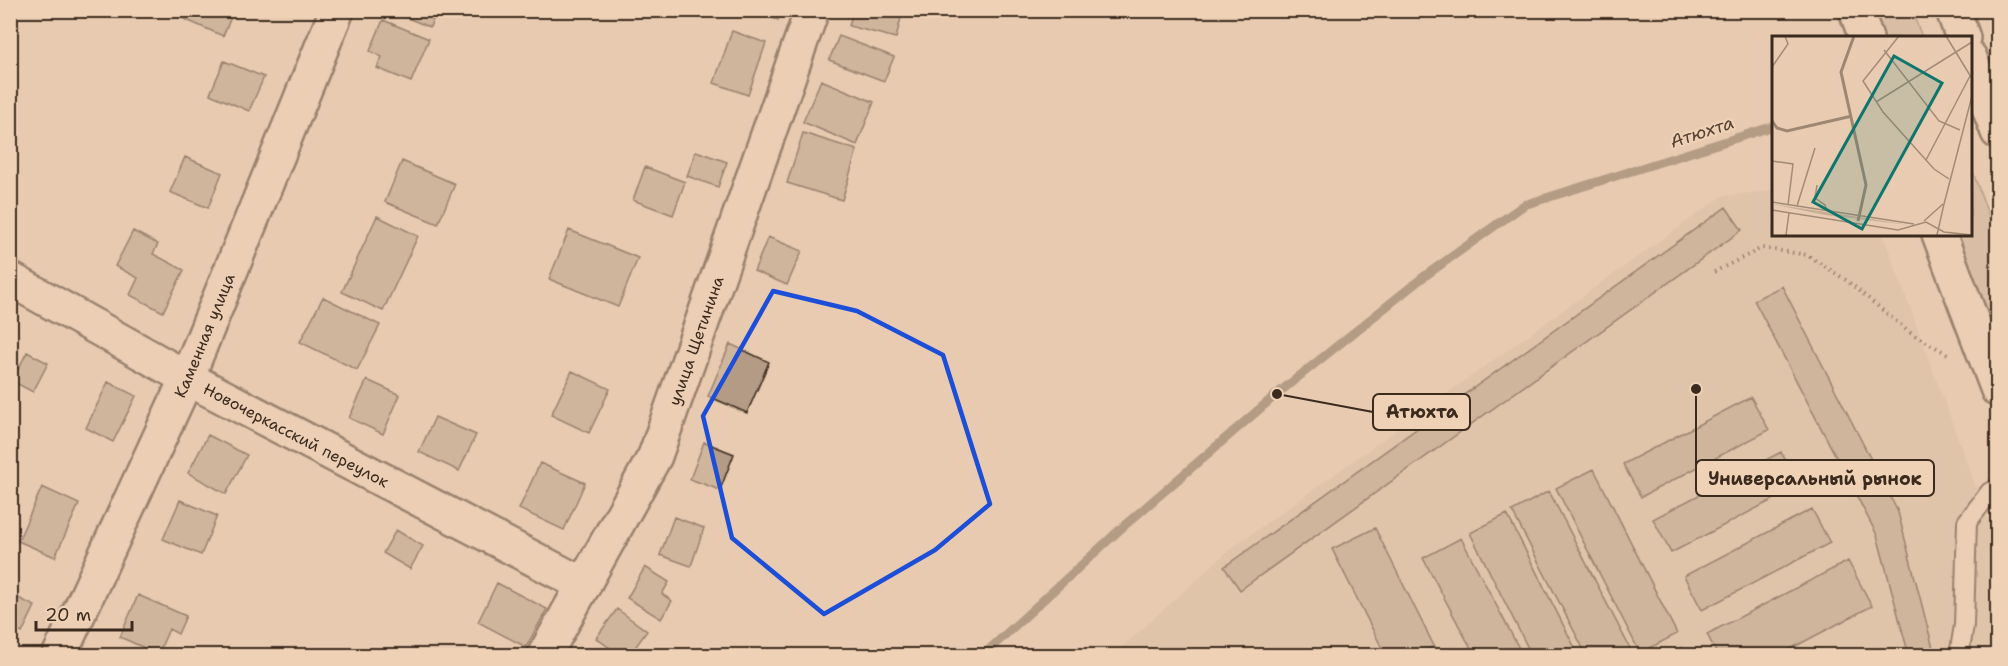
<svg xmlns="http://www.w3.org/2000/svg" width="2008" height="666" viewBox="0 0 2008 666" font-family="'Shantell Sans',sans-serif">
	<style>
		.built { fill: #d8bda3 }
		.green { fill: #c8ae95; stroke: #826c5a; stroke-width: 1.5 }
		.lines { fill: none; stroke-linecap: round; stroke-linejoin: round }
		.stream { stroke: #766250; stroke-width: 9 }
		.building { fill: #b49b85; stroke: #3b2a1e; stroke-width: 1.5 }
		.service-casing { stroke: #3b2a1e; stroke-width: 22 }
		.minor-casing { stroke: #3b2a1e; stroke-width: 38 }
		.primary-casing { stroke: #3b2a1e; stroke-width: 38 }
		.path { stroke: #3b2a1e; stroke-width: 4; stroke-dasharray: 1.5 4.5; stroke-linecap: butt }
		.service { stroke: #efd2b6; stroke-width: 18 }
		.minor { stroke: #efd2b6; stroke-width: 33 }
		.primary { stroke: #efd2b6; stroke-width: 33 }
		.marked { fill: none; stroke: #1d4ed8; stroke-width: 4.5; stroke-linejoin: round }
		.labels { text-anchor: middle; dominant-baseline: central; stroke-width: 4.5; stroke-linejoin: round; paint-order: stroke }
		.street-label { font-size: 16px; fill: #3b2a1e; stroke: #efd2b6 }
		.water-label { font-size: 18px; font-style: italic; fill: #544133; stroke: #efd2b6 }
		.inset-river { fill: none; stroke: #9e8772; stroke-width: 3 }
		.inset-road { fill: none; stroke: #a38b76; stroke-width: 1.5 }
		.view { fill: #0f766e; fill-opacity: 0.15; stroke: #0f766e; stroke-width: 3 }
		.inset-edge { fill: none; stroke: #3b2a1e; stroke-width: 3 }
		.leader { fill: none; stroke: #3b2a1e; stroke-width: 2 }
		.callout-dot { fill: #3b2a1e; stroke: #efd2b6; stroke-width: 2 }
		.callout { fill: #efd2b6; stroke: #3b2a1e; stroke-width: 2 }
		.callout-label { font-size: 18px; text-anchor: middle; font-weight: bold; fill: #3b2a1e }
	</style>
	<rect width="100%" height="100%" fill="#e8cbb0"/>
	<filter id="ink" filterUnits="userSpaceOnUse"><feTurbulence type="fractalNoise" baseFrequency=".0167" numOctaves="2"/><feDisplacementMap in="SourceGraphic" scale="12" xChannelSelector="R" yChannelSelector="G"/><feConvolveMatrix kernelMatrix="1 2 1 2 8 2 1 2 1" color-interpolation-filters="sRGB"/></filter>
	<g filter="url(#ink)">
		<!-- built -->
		<path class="built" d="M1774 190V234H1883L1997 544V655L1112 656 1230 549 1722 196Z"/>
		<!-- green -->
		<path class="green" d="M1873 11H1912L1922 37H1883Z
			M1971 167 1997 239V343L1957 234H1970Z"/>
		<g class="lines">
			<!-- stream -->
			<path class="stream" d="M982 656 1125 525 1277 394 1422 278 1524 205 1774 126"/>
		</g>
		<!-- building -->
		<path class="building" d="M185 10H234L223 36 182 18Z
			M393 10H437L430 27 392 12Z
			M751 10H781L778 20Z
			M853 10H903L896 38 849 26Z
			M383 20 429 39 411 82 377 68 382 57 370 51Z
			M732 31 766 43 748 95 714 83Z
			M839 36 894 57 884 81 829 60Z
			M224 61 264 77 249 111 210 94Z
			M821 80 874 102 857 145 803 122Z
			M803 133 857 150 842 200 787 183Z
			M696 151 727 162 718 187 687 176Z
			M185 157 222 173 208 208 170 192Z
			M402 161 455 184 438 224 385 202Z
			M645 167 685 182 673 215 633 200Z
			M1726 207 1742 230 1240 590 1224 567Z
			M377 216 418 236 383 311 342 292Z
			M569 230 638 258 618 307 549 279Z
			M133 231 158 244 153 254 184 270 163 312 130 295 138 278 115 266Z
			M768 237 802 251 787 285 754 271Z
			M1782 286 1898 512 1935 656H1909L1877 535 1754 300Z
			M323 297 380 325 357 370 300 342Z
			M730 344 769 362 747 413 708 396Z
			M27 352 48 363 33 392 12 381Z
			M572 371 610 389 589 433 551 415Z
			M367 380 400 395 383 434 349 418Z
			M108 382 136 396 113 442 86 428Z
			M1751 397 1769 430 1641 497 1623 464Z
			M435 417 476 435 459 471 419 452Z
			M208 435 247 455 226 494 188 473Z
			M704 442 734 454 720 490 690 479Z
			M1781 452 1799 486 1671 553 1653 519Z
			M540 463 585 483 564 530 519 509Z
			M1594 469 1677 634 1640 653 1556 488Z
			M42 487 79 504 55 557 18 541Z
			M1549 491 1634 656H1587L1512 511Z
			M180 500 217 516 201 555 163 539Z
			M1812 509 1830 543 1702 610 1684 576Z
			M1507 514 1579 656H1532L1470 533Z
			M674 517 704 528 691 566 660 555Z
			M1375 528 1434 646 1416 656H1386L1332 549Z
			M396 530 423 546 410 569 383 553Z
			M1461 538 1523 656H1475L1423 558Z
			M1848 561 1872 606 1777 656H1718L1707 634Z
			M645 567 669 582 662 594 672 601 661 619 627 598Z
			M497 583 547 609 526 647 478 622Z
			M10 594 35 606 22 633 10 627Z
			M138 595 186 616 178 634 169 629 158 654 120 637Z
			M617 609 647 631 629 656H621L596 638Z
			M1682 647 1686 656H1666Z"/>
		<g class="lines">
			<defs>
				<path id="service" d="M1959 656 1964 625 1967 522 1990 492 1998 488"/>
				<g id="minor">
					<path d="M1856 10 1866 38"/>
					<path d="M1939 234 1998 390"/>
					<path id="s1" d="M10 279 187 378 584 585"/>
					<path id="s2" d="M59 656 187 378 337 10"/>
					<path id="s3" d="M544 656 655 456 812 10"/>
				</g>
				<path id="primary" d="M1953 10 1963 38
					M1970 58 1998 132"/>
			</defs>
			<!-- service casing -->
			<use href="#service" class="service-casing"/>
			<!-- minor casing -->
			<use href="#minor" class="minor-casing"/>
			<!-- primary casing -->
			<use href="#primary" class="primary-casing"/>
			<!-- path -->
			<path class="path" d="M1714 272 1762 248 1807 255 1846 280 1909 332 1949 355"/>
			<!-- service -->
			<use href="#service" class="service"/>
			<!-- minor -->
			<use href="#minor" class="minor"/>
			<!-- primary -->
			<use href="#primary" class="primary"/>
		</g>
	</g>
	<!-- marked area -->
	<path d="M0 0H2008V666H0ZM773 291 857 311 943 355 990 504 935 550 824 614 732 538 703 416Z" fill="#e8cbb0" fill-opacity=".55" fill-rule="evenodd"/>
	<path class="marked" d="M773 291 857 311 943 355 990 504 935 550 824 614 732 538 703 416Z"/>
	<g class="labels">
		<!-- street labels -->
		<g class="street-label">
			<text stroke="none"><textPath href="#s2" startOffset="352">Каменная улица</textPath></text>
			<text stroke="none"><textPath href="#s3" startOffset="351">улица Щетинина</textPath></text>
			<text stroke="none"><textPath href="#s1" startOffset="326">Новочеркасский переулок</textPath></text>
		</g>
		<!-- water labels -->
		<g class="water-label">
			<text transform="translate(1702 132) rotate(-18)">Атюхта</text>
		</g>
	</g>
	<!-- overview -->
	<g transform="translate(1772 36)">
		<rect width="200" height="200" fill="#e8cbb0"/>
		<path d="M0 168 54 176 137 189 53 179Z" fill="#c8ae95"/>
		<path class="inset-river" d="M82 0 69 36 94 149 86 185M0 85 5 92 15 95 80 80"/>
		<path class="inset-road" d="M127 0 91 45 111 76 162 133 177 143M174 0 199 41M112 14 167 85 188 94M0 31 16 8 13 0M104 66 200 6M154 124 198 40M0 125 21 128 16 169M45 149 43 162 53 169 55 175M0 166 142 188M172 168 200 60M25 170 43 112M0 174 126 194 154 186 172 196 200 199M152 185 171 168M14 199 17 177M165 199 172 168"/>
		<path class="view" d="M122 20 170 47 90 193 41 166Z"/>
		<rect width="200" height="200" class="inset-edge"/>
	</g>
	<!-- callouts -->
	<path class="leader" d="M1277 394L1373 412M1696 389L1696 478"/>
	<g class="callout-dot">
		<circle cx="1277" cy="394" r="6"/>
		<circle cx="1696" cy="389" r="6"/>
	</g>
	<g class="callout">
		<rect x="1373" y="394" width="97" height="36" rx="6"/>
		<rect x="1696" y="460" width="238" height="36" rx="6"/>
	</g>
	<g class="callout-label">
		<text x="1422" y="418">Атюхта</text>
		<text x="1815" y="485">Универсальный рынок</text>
	</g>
	<!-- margin -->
	<rect width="2008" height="666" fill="none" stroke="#efd2b6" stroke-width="36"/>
	<rect x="18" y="18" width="1972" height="630" fill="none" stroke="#3b2a1e" stroke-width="2" filter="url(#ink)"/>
	<!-- scale -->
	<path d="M36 621v9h96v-9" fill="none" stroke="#3b2a1e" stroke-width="3"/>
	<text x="45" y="621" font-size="18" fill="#3b2a1e" stroke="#efd2b6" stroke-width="4.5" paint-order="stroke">20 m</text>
</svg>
